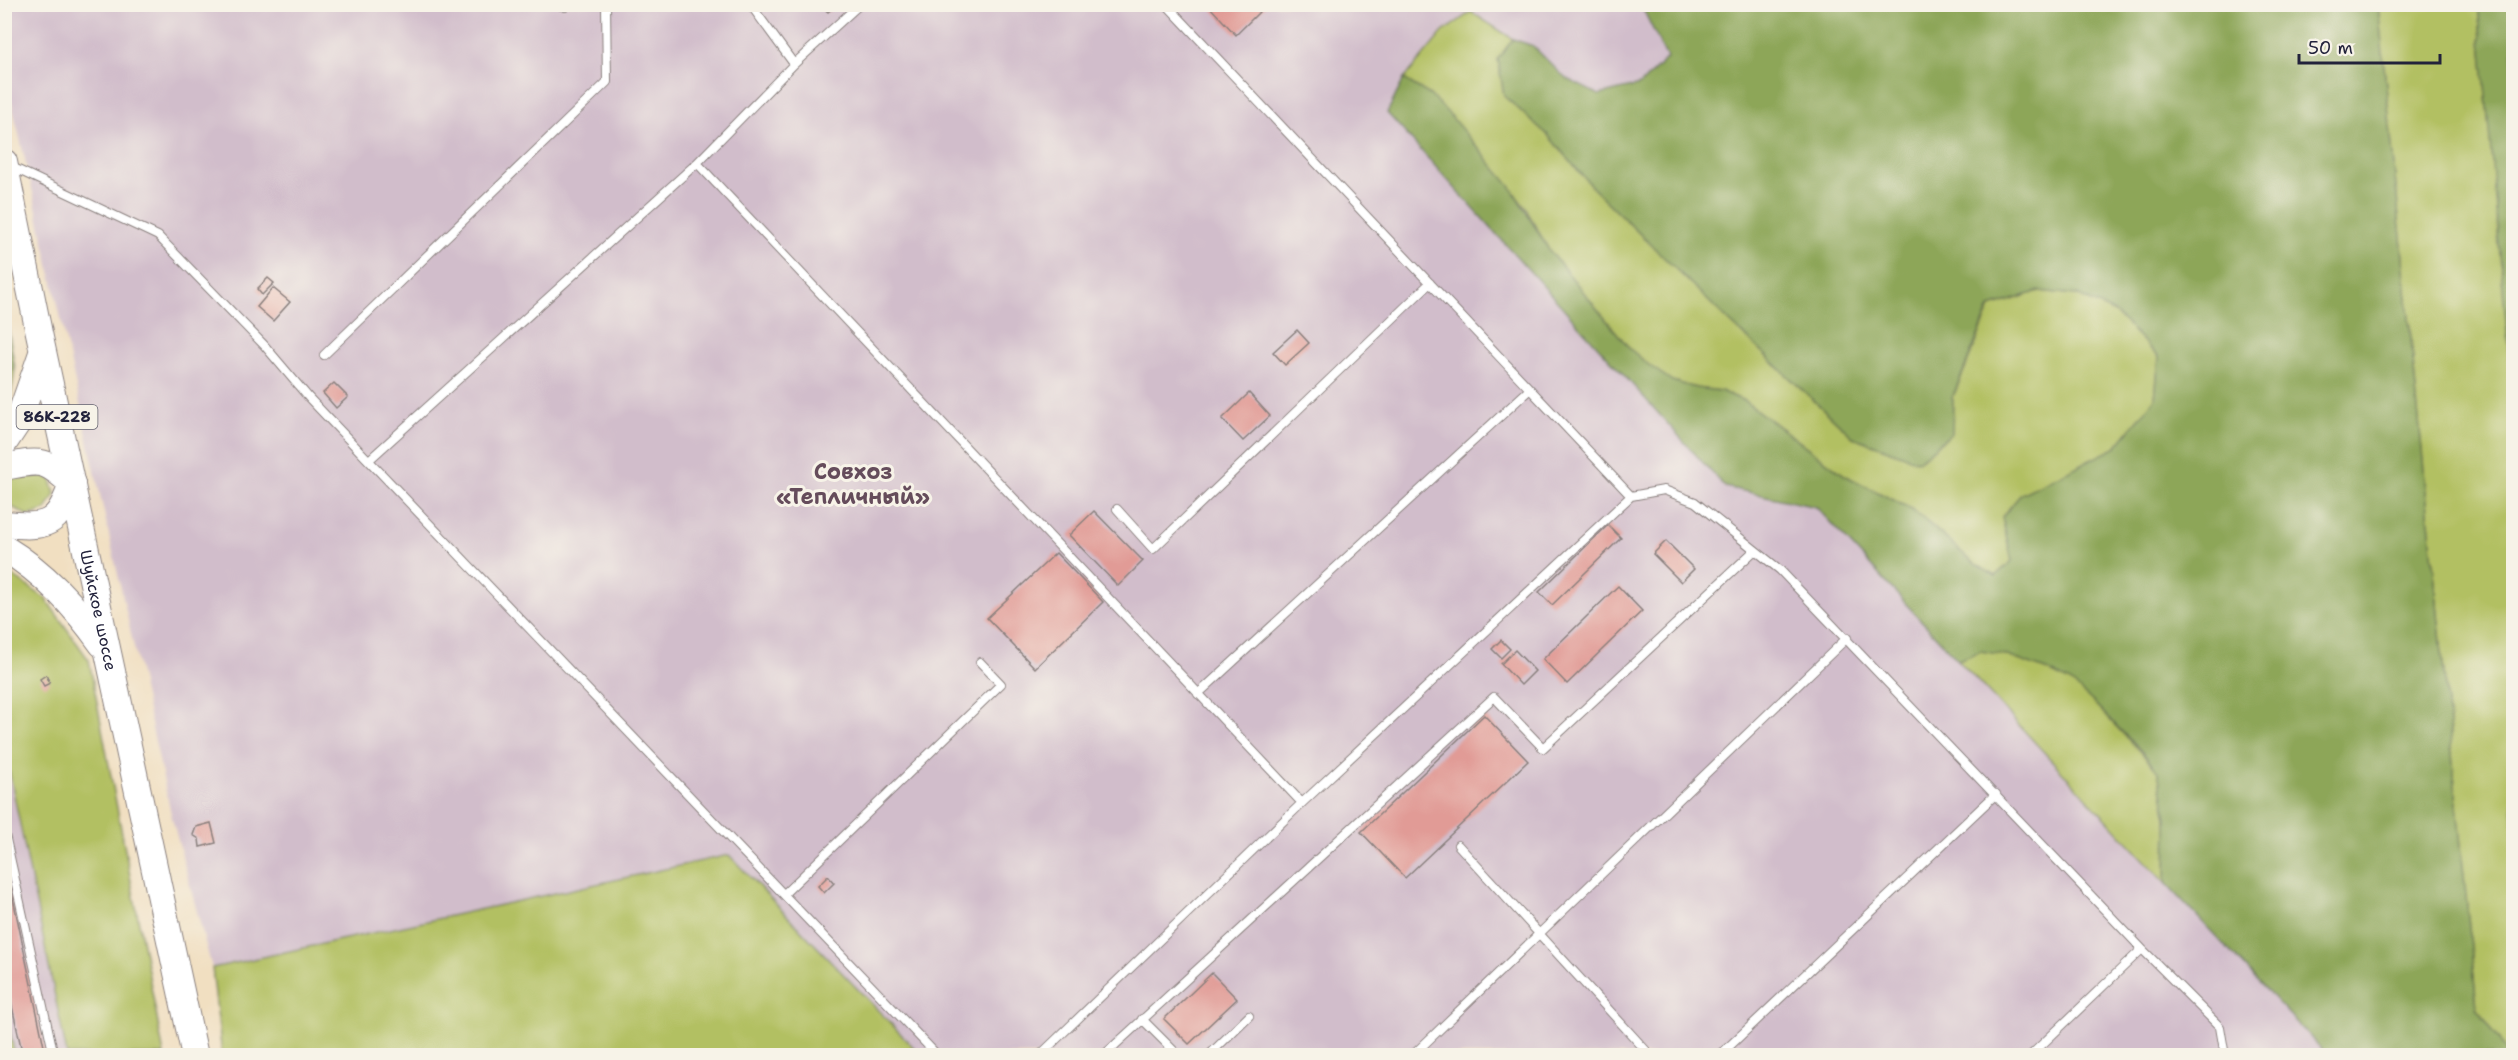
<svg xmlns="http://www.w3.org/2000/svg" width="2518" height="1060" viewBox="0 0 2518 1060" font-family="'Shantell Sans',sans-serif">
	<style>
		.industrial { fill: #d1bdcb }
		.green { fill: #b2c062; stroke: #6a714e; stroke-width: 1.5 }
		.forest { fill: #8da658; stroke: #58644a; stroke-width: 1.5 }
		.building { fill: #e19b96 }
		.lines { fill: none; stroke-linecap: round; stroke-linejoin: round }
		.lane-casing { stroke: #8a807e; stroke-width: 10 }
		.primary-casing { stroke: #8a807e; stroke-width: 28 }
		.lane { stroke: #fff; stroke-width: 8 }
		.primary { stroke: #fff; stroke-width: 26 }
		.labels { text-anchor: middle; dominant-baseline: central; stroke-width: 6; stroke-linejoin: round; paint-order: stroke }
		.shield { fill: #f7f3e8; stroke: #62616f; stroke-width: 1.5 }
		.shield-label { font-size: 15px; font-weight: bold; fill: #22223b }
		.street-label { font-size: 16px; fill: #22223b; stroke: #f7f3e8 }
		.district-label { font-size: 22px; font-weight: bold; fill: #654c5b; stroke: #f7f3e8 }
	</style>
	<rect width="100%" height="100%" fill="#f7f3e8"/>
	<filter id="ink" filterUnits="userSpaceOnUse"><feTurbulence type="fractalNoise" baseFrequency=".0167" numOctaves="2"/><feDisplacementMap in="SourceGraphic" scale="12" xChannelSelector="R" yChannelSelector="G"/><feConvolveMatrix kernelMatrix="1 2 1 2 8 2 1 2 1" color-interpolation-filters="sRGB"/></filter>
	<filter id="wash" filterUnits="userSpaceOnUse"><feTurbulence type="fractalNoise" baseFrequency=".008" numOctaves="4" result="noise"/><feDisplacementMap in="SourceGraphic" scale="24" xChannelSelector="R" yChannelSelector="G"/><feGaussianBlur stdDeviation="1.35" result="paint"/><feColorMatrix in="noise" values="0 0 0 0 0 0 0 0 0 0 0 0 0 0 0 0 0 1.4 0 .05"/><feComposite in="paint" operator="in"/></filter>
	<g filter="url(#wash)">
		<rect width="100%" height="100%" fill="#f1dfc1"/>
		<!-- industrial -->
		<path class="industrial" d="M4 5H1641L1667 58 1640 85 1599 95 1565 78 1533 46 1513 39 1471 13 1443 32 1404 79 1387 113 1725 487 1816 507 2327 1055H921L729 855 212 968 172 818 33 193 5 76Z
			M4 751 67 1055H15L5 1009Z"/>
		<!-- green -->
		<path class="green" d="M2378 5H2478L2514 403 2513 1055H2509L2477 1008Z
			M1471 12 1513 39 1498 59 1504 96 1548 135 1594 189 1730 322 1853 437 1919 461 1952 433 1953 397 1991 307 2039 291 2077 295 2115 313 2159 357 2155 399 2115 448 2021 494 2002 517 2012 561 1994 577 1974 563 1913 510 1846 476 1744 401 1721 391 1696 388 1672 381 1650 366 1630 349 1549 250 1525 207 1480 150 1430 95 1404 79 1443 32Z
			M15 369 9 409 5 417V372Z
			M15 472 50 476 55 494 46 510 28 516 12 507 7 489Z
			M4 570 45 598 89 660 164 1055H67L5 751Z
			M1981 651 2005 655 2051 672 2072 683 2092 701 2158 771 2167 818 2166 883 1958 660Z
			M729 855 921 1055H222L212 968Z
			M5 1009 15 1055H5Z"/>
		<!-- forest -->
		<path class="forest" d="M1641 5H2378L2477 1008 2509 1055H2327L2166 883 2167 818 2158 772 2143 753 2092 701 2072 683 2051 672 2005 655 1981 651 1958 660 1816 507 1725 487 1387 113 1404 79 1430 95 1448 113 1511 187 1549 250 1630 349 1650 366 1672 381 1696 388 1721 391 1744 401 1846 476 1913 510 1974 563 1995 576 2012 561 2002 517 2021 494 2115 448 2155 399 2159 357 2115 313 2077 295 2039 291 1990 307 1953 396 1952 433 1918 461 1853 437 1730 322 1594 189 1548 135 1504 96 1498 59 1513 39 1533 46 1565 78 1599 95 1640 85 1667 58Z
			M2478 5H2513V403Z
			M5 310 15 369 5 372H4Z"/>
		<g id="blocks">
			<!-- building -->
			<path class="building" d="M1207 4H1267L1236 35Z
				M820 5H836L828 12Z
				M268 278 274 283 262 295 257 289Z
				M273 288 290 302 273 321 257 307Z
				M1297 330 1309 343 1285 365 1273 352Z
				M334 383 348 397 336 408 323 393Z
				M1249 393 1270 416 1243 441 1222 419Z
				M1094 511 1143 561 1118 586 1069 535Z
				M1608 525 1621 538 1552 605 1539 592Z
				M1666 541 1694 569 1681 582 1653 554Z
				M1056 553 1103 602 1035 668 987 618Z
				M1618 586 1642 611 1567 684 1543 659Z
				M1501 640 1510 649 1501 658 1492 649Z
				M1515 650 1535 671 1521 685 1501 664Z
				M46 675 50 683 44 686 40 679Z
				M1484 715 1528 761 1405 878 1361 832Z
				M211 823 216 843 200 847 199 839 193 835 196 827Z
				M4 865H6L46 1056H23L4 970Z
				M828 876 834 883 824 893 818 886Z
				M1212 973 1237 999 1189 1044 1164 1019Z"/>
		</g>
	</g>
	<g filter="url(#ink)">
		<use href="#blocks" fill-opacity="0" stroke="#8a807e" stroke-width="1.5"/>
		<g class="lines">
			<defs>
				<path id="lane" d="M556 4 565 7 568 4
					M750 4 794 64
					M1166 4 1631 496 1664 490 1695 502 1780 570 2142 949 2220 1027 2225 1056
					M697 163 1302 803
					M12 167 158 236 264 345 309 398 938 1056
					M324 355 607 82 606 4
					M369 460 697 163 794 64 860 4
					M1117 509 1153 549 1430 283
					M1198 694 1530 389
					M4 830 54 1056
					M1458 845 1651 1056
					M784 894 1001 684 980 662
					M1142 1019 1179 1056
					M1039 1056 1302 803 1631 496
					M1103 1056 1494 697 1543 748 1755 550
					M1208 1056 1249 1016
					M1412 1056 1847 638
					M1719 1056 1996 794
					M2030 1056 2142 949"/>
				<g id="primary">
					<path id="s1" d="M4 162 39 333 195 1056"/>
					<path d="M4 443 18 422 42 353"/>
					<path d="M4 467C41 460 44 458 72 484"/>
					<path d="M4 524C47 528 58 526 72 484"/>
					<path d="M4 548C45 573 75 606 102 644"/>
				</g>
			</defs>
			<!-- lane casing -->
			<use href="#lane" class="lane-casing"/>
			<!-- primary casing -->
			<use href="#primary" class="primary-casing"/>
			<!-- lane -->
			<use href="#lane" class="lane"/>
			<!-- primary -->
			<use href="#primary" class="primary"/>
		</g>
	</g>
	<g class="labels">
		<!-- shield labels -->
		<rect class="shield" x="16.5" y="405" width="81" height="24" rx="4.5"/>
		<g class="shield-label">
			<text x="57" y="417">86К-228</text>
		</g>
		<!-- street labels -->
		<g class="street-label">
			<text stroke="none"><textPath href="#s1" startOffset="458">Шуйское шоссе</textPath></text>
		</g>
		<!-- district labels -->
		<g class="district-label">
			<text x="853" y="471">Совхоз<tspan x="853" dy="25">«Тепличный»</tspan></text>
		</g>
	</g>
	<!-- margin -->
	<rect width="2518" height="1060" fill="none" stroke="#f7f3e8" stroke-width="24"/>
	<!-- scale -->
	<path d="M2299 54v9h141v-9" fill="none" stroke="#22223b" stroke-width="3"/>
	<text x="2308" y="54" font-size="18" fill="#22223b" stroke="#f7f3e8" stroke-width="4.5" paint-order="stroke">50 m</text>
</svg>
